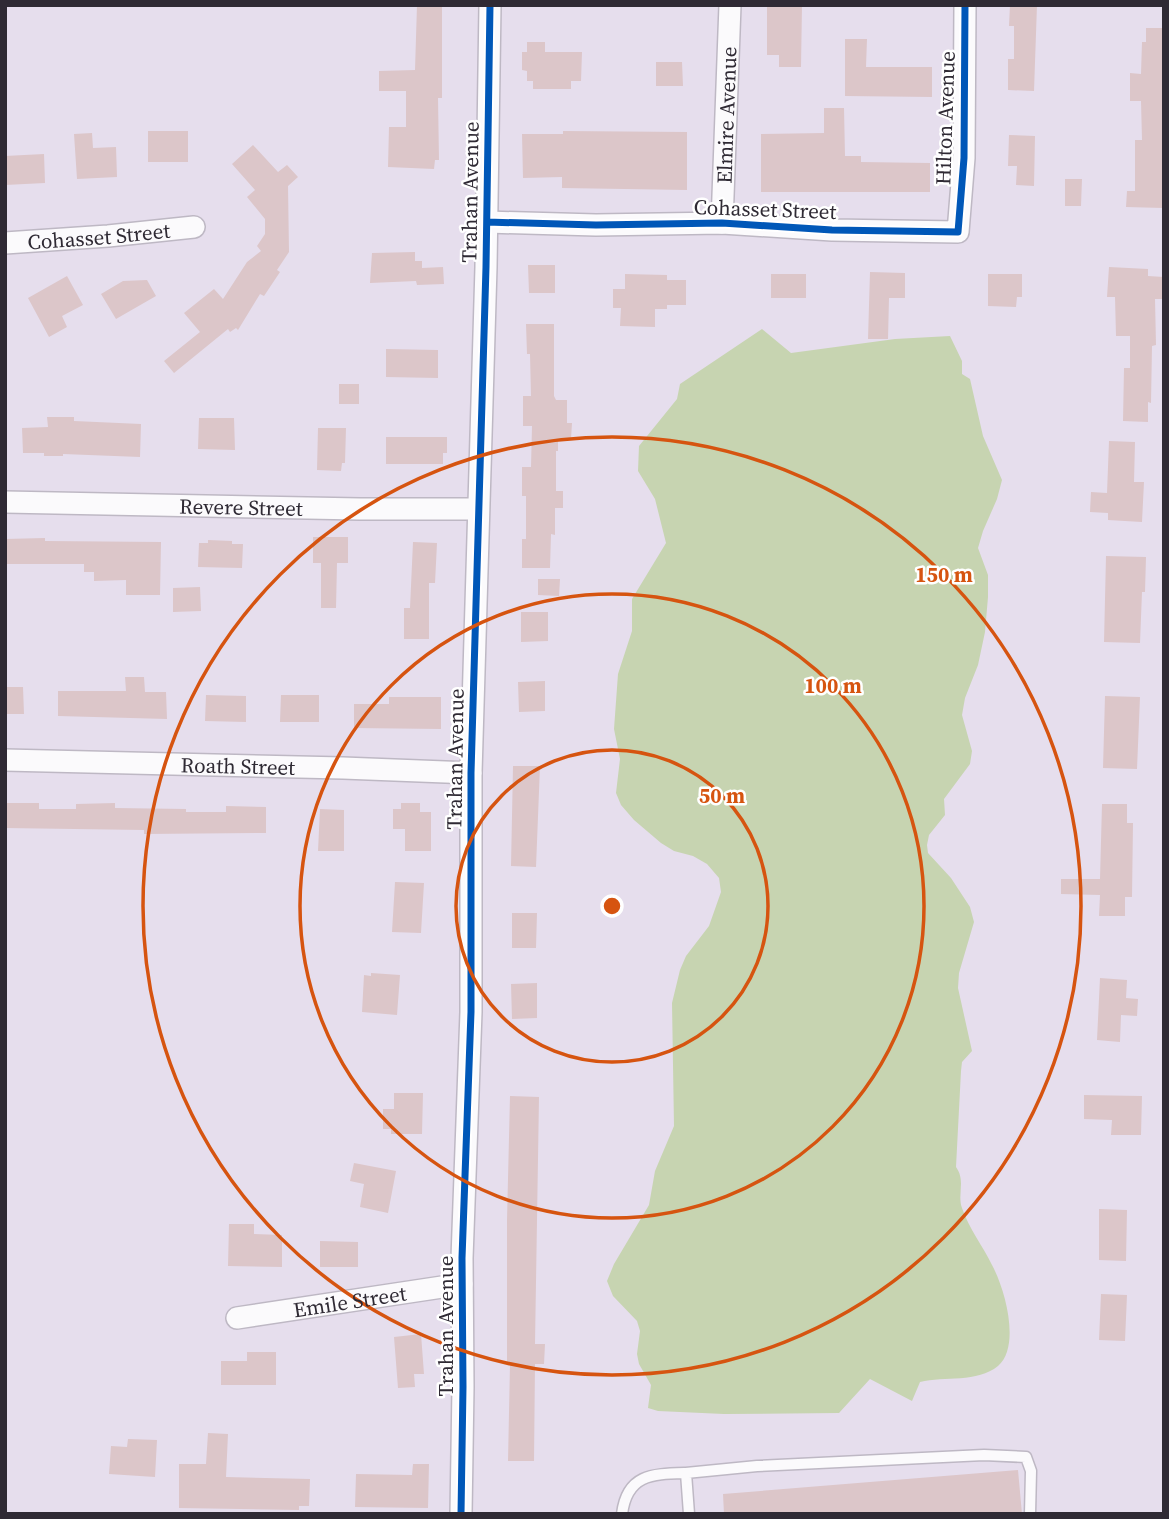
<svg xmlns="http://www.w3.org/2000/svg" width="1169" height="1519" viewBox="0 0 1169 1519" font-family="'Source Serif 4',serif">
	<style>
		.green { fill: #c7d4b1 }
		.building { fill: #dcc6c9 }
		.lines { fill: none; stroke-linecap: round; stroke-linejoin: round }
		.lane-casing { stroke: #beb8c4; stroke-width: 13 }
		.street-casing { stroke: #beb8c4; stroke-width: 24 }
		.lane { stroke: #fbfafc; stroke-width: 10 }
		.street { stroke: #fbfafc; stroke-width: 21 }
		.cycleway-casing { stroke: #fff; stroke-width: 11 }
		.cycleway { stroke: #0057b8; stroke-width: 7 }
		.ring { fill: none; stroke: #d65410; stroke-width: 3.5 }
		.labels { text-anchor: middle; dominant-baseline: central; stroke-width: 5; stroke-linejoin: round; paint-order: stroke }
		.street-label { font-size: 21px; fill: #2f2a34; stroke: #fff }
		.centre { fill: #d65410; stroke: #fff; stroke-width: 3.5 }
		.ring-label { font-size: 21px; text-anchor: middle; font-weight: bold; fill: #d65410; stroke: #fff; stroke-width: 5; stroke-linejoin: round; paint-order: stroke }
	</style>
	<rect width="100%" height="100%" fill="#e6deed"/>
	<!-- green -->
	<path class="green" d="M762 329 791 353 895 339 950 336 962 361V374L970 379 983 436 1002 480 997 499 983 531 978 548 988 575V597L985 632 978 665 965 698 962 715 972 751 970 764 944 799 945 815 929 835 927 845 928 853 951 878 970 907 974 922 959 973 958 988 972 1051 962 1062 961 1071 956 1167C966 1181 957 1194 962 1208 969 1229 983 1246 992 1265 1005 1289 1021 1346 998 1366 977 1383 945 1376 920 1382L912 1401 870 1379 839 1413 724 1414 658 1411 648 1408 651 1385 639 1364 637 1354 640 1331 637 1321 613 1296 607 1281 614 1264 649 1205 655 1171 674 1126 672 1003 680 970 686 956 709 926 721 892 719 878 707 864 693 856 674 851 661 843 634 820 621 805 616 793 620 759 614 729 618 674 632 631V599L666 543 655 499 638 471 639 446 677 399 680 384Z"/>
	<!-- building -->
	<path class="building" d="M417 5H442V98H438L439 160H435L434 169 388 167 389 127H406V91H379V71L415 70Z
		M767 5H802L801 67H779V55H767Z
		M1010 5H1037L1034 91 1008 90V59H1014V26H1009Z
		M1146 28H1164L1163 208 1126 207 1127 191H1135V140H1142L1141 101H1130V73L1141 74 1142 42H1146Z
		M845 39H867L866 67H932V97L845 96Z
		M527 42H545V52H582L581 81H571V89H533V81H527V71L522 70V52H527Z
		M656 62H682L683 86H656Z
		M824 108H844L845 156H861V162L930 163V192H761V134L824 133Z
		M148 131H188V162H148Z
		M563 131 687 132V190L562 188V177L523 178 522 134H563Z
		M92 133 93 148 116 147 117 177 77 179 74 134Z
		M1009 135 1035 136 1034 186 1016 185 1017 166H1008Z
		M253 145 278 172 287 165 298 177 288 186 289 252 277 270 280 272 264 296 260 294 238 330 236 328 230 332 228 329 174 373 164 361 200 332 184 313 214 289 223 299 247 262 261 251 257 246 265 234V219L247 197 255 190 232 164Z
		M44 154 45 183 5 185V156Z
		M1065 179H1082L1081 206H1065Z
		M415 252V261H422V268L443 267 444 284 417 285 416 281 370 283 372 253Z
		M528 265H555V293H529Z
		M1109 267 1148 269V276L1164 277 1163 299H1155L1156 345 1152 346 1151 403 1148 402V422L1123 421 1124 368H1130V336H1116L1115 297H1107Z
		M870 272 905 273V298H889L888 339H868Z
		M625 274 667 275V280H686V305H667V309H655V327L620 326 621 308H613V289H625Z
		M771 274H806V298H771Z
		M988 274H1022V297H1017L1016 307 988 306Z
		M67 276 83 305 62 316 67 327 49 337 28 298Z
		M147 280 156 296 116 319 101 294 123 281Z
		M526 324H554V396L556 400H567V423H572L571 439H558V451H556V491H563V508H555V535L551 534 550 568H522V539H526V496H522V467H531L532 426H523V396H531L530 354H527Z
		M386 349 438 350V378L386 377Z
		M339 384H359V404H339Z
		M47 417H74V421L141 424 140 457 63 454V456H44V453H23L22 428 48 427Z
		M199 418H234L235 450 198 449Z
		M318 428H346L345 463H342L341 471 317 470Z
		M386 437H447V453H443V464H386Z
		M1109 441 1135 442 1134 482H1144L1142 522 1108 520V513L1090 512 1091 492 1107 493Z
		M313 537H348V563H337L336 608H321V563H313Z
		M45 538V541L161 542 160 595H126V580L94 581V572H84V564H5V539Z
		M208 540 232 541V544H243L242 568 198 567 199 543H208Z
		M413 542 437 543 435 583H429V639H404V608H410Z
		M1106 556 1146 557 1145 592H1142L1140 643 1104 642Z
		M538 579H560L559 596 538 595Z
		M200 587 201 611 173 612V588Z
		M521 612H548V641L521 642Z
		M125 677H144L145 692H166L167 719 58 716V691H126Z
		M545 681V711L519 712 518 682Z
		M5 687H23L24 714H5Z
		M206 695 246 696V722L205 721Z
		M281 695H319V722H280Z
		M1105 696 1140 697 1137 769 1103 768Z
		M389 697H441V729L354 728V704H389Z
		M513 766H540L536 867 511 866Z
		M5 803H39V809H76V804L115 803V808L186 809V812H226V806L266 807V833L144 834V830L5 828Z
		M401 803H420V812H431V851H405V829H393V809H401Z
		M1102 804H1127V823H1133L1132 897H1125V916H1099L1100 895 1061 894V879H1100Z
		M320 809 344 810V851H318Z
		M395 882 424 883 421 933 392 932Z
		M512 913H537L536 948H512Z
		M371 973 400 975 397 1015 362 1012 364 975 371 976Z
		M1100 978 1127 980 1126 998 1138 999 1137 1016 1121 1015 1120 1042 1097 1040Z
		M537 983V1018L512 1019 511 984Z
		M394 1093H423L422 1134H391V1129H383V1109H394Z
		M1084 1095 1142 1096 1141 1135H1111L1112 1120 1084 1119Z
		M510 1096 539 1097 535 1344H545L544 1364H535L534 1461H508L510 1364H507V1220Z
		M354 1163 396 1171 388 1213 360 1207 364 1184 350 1181Z
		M1099 1209 1127 1210 1126 1261 1099 1260Z
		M229 1224H254V1234L282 1235V1267L228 1266Z
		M320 1241 358 1242V1267H320Z
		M1101 1294 1127 1295 1125 1341 1099 1340Z
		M421 1334 424 1374H414L415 1387 398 1388 394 1337Z
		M247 1352H276V1385H221V1361H247Z
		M208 1433 228 1434 226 1477 310 1479 309 1506H299V1510L179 1508V1464H206Z
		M128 1439 157 1440 155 1477 109 1474 111 1446 127 1447Z
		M413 1464H429L428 1508 355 1507 356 1474 412 1475Z
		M1018 1470 1022 1514H724L723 1494Z"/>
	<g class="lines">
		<defs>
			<path id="lane" d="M622 1514C627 1474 652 1474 686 1473
				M689 1514 686 1473 757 1466 984 1455 1026 1457 1031 1471 1030 1514"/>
			<g id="street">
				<path d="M487 222 596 225 722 223 832 230 958 232 964 158 965 5"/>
				<path id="s1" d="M722 223 730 5"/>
				<path id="s2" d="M5 243 108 236 194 227"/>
				<path id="s3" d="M5 502 360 509H478"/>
				<path id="s4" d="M5 760 343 768 471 773"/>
				<path id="s5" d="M237 1318 462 1284"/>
				<path d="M461 1514 463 1387 462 1258 471 1012V773L486 267 490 5"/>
			</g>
		</defs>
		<!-- lane casing -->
		<use href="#lane" class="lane-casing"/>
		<!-- street casing -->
		<use href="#street" class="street-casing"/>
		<!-- lane -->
		<use href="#lane" class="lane"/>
		<!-- street -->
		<use href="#street" class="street"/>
		<defs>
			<path id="cycleway" d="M487 222 596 225 722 223 832 230 958 232 964 158 965 5
				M461 1514 463 1387 462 1258 471 1012V773L486 267 490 5"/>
		</defs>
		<!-- cycleway casing -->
		<use href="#cycleway" class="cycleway-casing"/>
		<!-- cycleway -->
		<use href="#cycleway" class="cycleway"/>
	</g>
	<!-- distance rings -->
	<g class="ring">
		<circle cx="612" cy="906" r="156"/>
		<circle cx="612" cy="906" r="312"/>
		<circle cx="612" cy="906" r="469"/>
	</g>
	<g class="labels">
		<!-- street labels -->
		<g class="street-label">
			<text stroke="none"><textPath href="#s1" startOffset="108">Elmire Avenue</textPath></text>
			<text transform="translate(945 118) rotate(-88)">Hilton Avenue</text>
			<text transform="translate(470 192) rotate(-89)">Trahan Avenue</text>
			<text transform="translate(765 209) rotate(2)">Cohasset Street</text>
			<text stroke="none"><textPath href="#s2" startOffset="94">Cohasset Street</textPath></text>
			<text stroke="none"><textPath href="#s3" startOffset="236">Revere Street</textPath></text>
			<text transform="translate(455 759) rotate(-89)">Trahan Avenue</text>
			<text stroke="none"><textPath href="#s4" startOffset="233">Roath Street</textPath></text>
			<text stroke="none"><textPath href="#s5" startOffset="114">Emile Street</textPath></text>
			<text transform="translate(445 1326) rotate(-90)">Trahan Avenue</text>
		</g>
	</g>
	<circle cx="612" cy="906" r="10" class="centre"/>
	<g class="ring-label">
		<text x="944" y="582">150 m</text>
		<text x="833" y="693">100 m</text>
		<text x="722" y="803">50 m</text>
	</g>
	<!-- border -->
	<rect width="1169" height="1519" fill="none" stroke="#2f2a34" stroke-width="14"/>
</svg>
